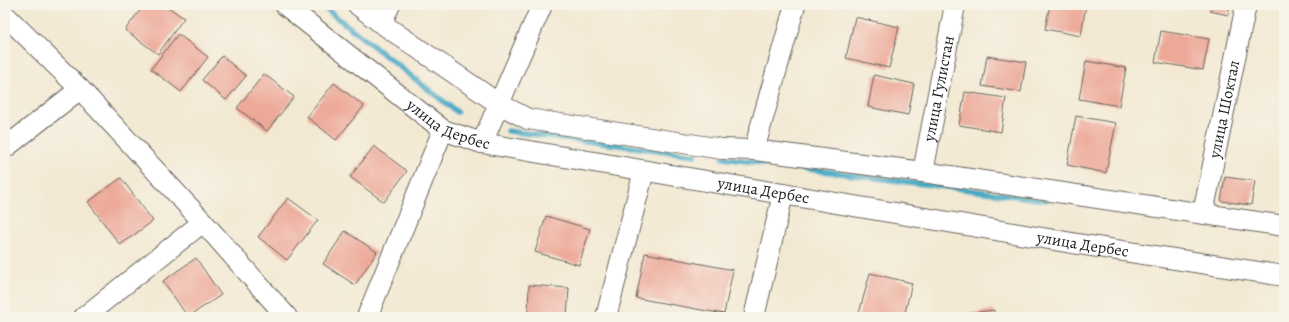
<svg xmlns="http://www.w3.org/2000/svg" width="1289" height="322" viewBox="0 0 1289 322" font-family="Alegreya,serif">
	<style>
		.lines { fill: none; stroke-linecap: round; stroke-linejoin: round }
		.stream { stroke: #45a9c5; stroke-width: 5.5 }
		.building { fill: #eda898 }
		.minor-casing { stroke: #67645c; stroke-width: 22 }
		.minor { stroke: #fff; stroke-width: 20 }
		.labels { text-anchor: middle; dominant-baseline: central; stroke-width: 3; stroke-linejoin: round; paint-order: stroke }
		.street-label { font-size: 16px; fill: #1c1c1c; stroke: #f7f3e8 }
	</style>
	<rect width="100%" height="100%" fill="#f7f3e8"/>
	<filter id="ink" filterUnits="userSpaceOnUse"><feTurbulence type="fractalNoise" baseFrequency=".025" numOctaves="2"/><feDisplacementMap in="SourceGraphic" scale="8" xChannelSelector="R" yChannelSelector="G"/><feConvolveMatrix kernelMatrix="1 2 1 2 8 2 1 2 1" color-interpolation-filters="sRGB"/></filter>
	<filter id="wash" filterUnits="userSpaceOnUse"><feTurbulence type="fractalNoise" baseFrequency=".012" numOctaves="4" result="noise"/><feDisplacementMap in="SourceGraphic" scale="16" xChannelSelector="R" yChannelSelector="G"/><feGaussianBlur stdDeviation="0.9" result="paint"/><feColorMatrix in="noise" values="0 0 0 0 0 0 0 0 0 0 0 0 0 0 0 0 0 1.4 0 .05"/><feComposite in="paint" operator="in"/></filter>
	<g filter="url(#wash)">
		<rect width="100%" height="100%" fill="#f3e9d3"/>
		<g class="lines">
			<!-- stream -->
			<path class="stream" d="M321 5 457 112
				M508 131 695 155
				M723 158 1046 200"/>
		</g>
		<g id="blocks">
			<!-- building -->
			<path class="building" d="M144 5H165L184 18 158 54 125 30Z
				M1050 5H1086L1081 36 1045 29Z
				M1211 5H1230L1228 15 1210 11Z
				M855 17 899 27 889 68 846 58Z
				M1161 31 1209 39 1203 70 1155 62Z
				M178 34 208 57 181 92 151 69Z
				M222 56 246 76 226 100 202 80Z
				M987 56 1026 62 1021 92 982 86Z
				M1086 61 1126 68 1119 106 1079 99Z
				M264 74 294 97 267 131 237 108Z
				M874 75 914 84 908 115 868 107Z
				M334 83 364 106 336 140 307 117Z
				M965 92 1006 98 1001 132 959 125Z
				M1076 116 1116 123 1106 173 1067 165Z
				M374 146 407 171 384 202 350 177Z
				M1225 177 1255 181 1251 205 1221 201Z
				M121 178 153 221 120 245 88 202Z
				M288 198 318 220 287 260 258 237Z
				M546 216 590 229 579 265 535 252Z
				M345 231 377 252 355 285 323 264Z
				M645 253 733 270 724 314 636 298Z
				M196 258 221 295 188 317 163 281Z
				M870 273 912 283 904 317H858Z
				M529 285 569 288 567 317H528Z
				M994 310V317H947V316Z"/>
		</g>
	</g>
	<g filter="url(#ink)">
		<use href="#blocks" fill-opacity="0" stroke="#67645c" stroke-width="1"/>
		<g class="lines">
			<defs>
				<g id="minor">
					<path id="s1" d="M285 5 443 130 482 143 1078 244 1284 276"/>
					<path d="M358 5 381 23 499 104 528 119 722 149 754 150 923 172 1284 226"/>
					<path d="M5 15 80 89 203 222 287 317"/>
					<path d="M381 23 390 5"/>
					<path d="M482 143 542 5"/>
					<path d="M5 148 80 89"/>
					<path d="M754 150 795 5"/>
					<path id="s2" d="M923 172 955 5"/>
					<path id="s3" d="M1203 213 1246 5"/>
					<path d="M84 317 203 222"/>
					<path d="M367 317 443 130"/>
					<path d="M606 317 644 171"/>
					<path d="M754 317 783 194"/>
				</g>
			</defs>
			<!-- minor casing -->
			<use href="#minor" class="minor-casing"/>
			<!-- minor -->
			<use href="#minor" class="minor"/>
		</g>
	</g>
	<g class="labels">
		<!-- street labels -->
		<g class="street-label">
			<text stroke="none"><textPath href="#s2" startOffset="85">улица Гулистан</textPath></text>
			<text stroke="none"><textPath href="#s3" startOffset="106">улица Шоктал</textPath></text>
			<text stroke="none"><textPath href="#s1" startOffset="204">улица Дербес</textPath></text>
			<text stroke="none"><textPath href="#s1" startOffset="528">улица Дербес</textPath></text>
			<text stroke="none"><textPath href="#s1" startOffset="852">улица Дербес</textPath></text>
		</g>
	</g>
	<!-- margin -->
	<rect width="1289" height="322" fill="none" stroke="#f7f3e8" stroke-width="20"/>
</svg>
